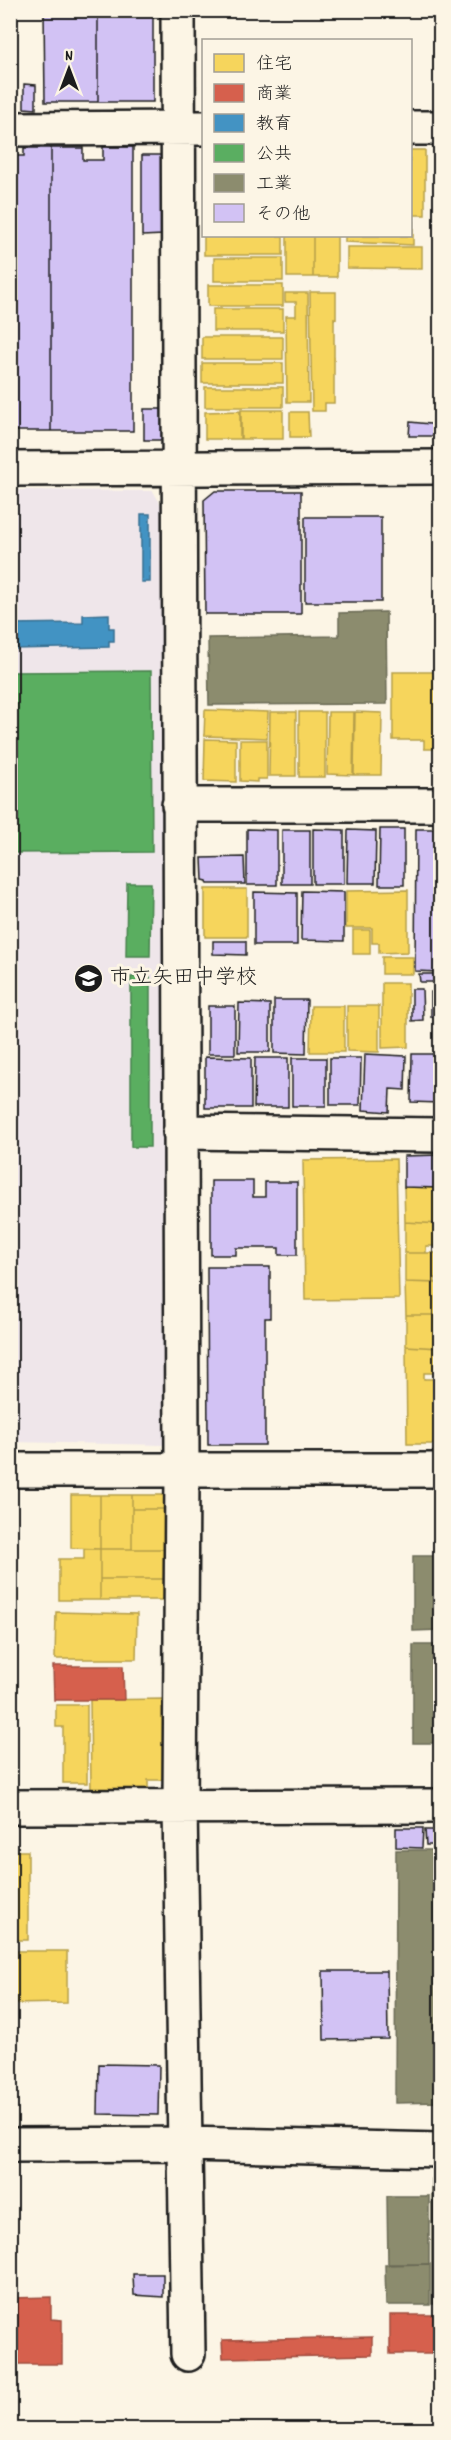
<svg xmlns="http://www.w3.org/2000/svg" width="451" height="2440" viewBox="0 0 451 2440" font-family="Dekko,'Klee One',sans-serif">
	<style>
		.built { fill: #efe6ea }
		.homes { fill: #f6d55c; stroke: #b59e49; stroke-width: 1.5 }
		.shops { fill: #d6604d; stroke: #9e4c3e; stroke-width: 1.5 }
		.schools { fill: #4393c3; stroke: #376f91; stroke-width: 1.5 }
		.public { fill: #5aae61; stroke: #47824c; stroke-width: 1.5 }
		.industry { fill: #8c8c6e; stroke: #6a6a55; stroke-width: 1.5 }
		.building { fill: #d2c2f4; stroke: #1c1c1c; stroke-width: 1.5 }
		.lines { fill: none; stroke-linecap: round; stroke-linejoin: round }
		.minor-casing { stroke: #1c1c1c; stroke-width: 38 }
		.minor { stroke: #fcf5e5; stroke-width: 33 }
		.labels { text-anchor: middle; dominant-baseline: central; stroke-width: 6; stroke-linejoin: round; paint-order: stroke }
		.poi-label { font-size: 21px; fill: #1c1c1c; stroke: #fcf5e5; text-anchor: start }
	</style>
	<rect width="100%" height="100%" fill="#fcf5e5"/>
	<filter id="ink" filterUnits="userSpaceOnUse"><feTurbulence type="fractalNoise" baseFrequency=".0167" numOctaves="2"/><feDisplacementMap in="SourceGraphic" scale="12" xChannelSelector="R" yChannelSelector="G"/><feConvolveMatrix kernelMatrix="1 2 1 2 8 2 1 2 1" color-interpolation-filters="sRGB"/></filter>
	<g filter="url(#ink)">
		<!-- built -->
		<path class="built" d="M11 490 153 491 167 515 166 1445 11 1442Z"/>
		<!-- homes -->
		<path class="homes" d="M410 150H425V215H410Z
			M410 219H413V245L345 242V236H410Z
			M204 236H283V255H204Z
			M287 236H313V277H287Z
			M313 236H337V277H313Z
			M347 247H422V269L347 268Z
			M214 258H283V281H214Z
			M208 285H283V306H208Z
			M310 292H336V319L334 318V403H325V411H312Z
			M285 293H308L309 402H287L286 316H296V302H285Z
			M213 309H283V331H213Z
			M202 337H283V359H202Z
			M202 363H283V383H202Z
			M205 387H283V407H205Z
			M241 410H283V439H241Z
			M240 411V439H205V412Z
			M290 412H308L309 437H290Z
			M393 672H440V749H424V740H393Z
			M205 710 268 712 267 738 204 736Z
			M270 712H296V776H269Z
			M299 712H325V777H299Z
			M328 712H354L353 775 327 774Z
			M355 712 382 713 381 775H354Z
			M205 739 236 740V782L204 781Z
			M240 740H267V779H257V782L240 781Z
			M205 889H247V937H205Z
			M408 890V952L379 953V943H372V928H346V891Z
			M353 930H370V954H353Z
			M382 957H413V974H382Z
			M382 983H408V1047L382 1048Z
			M311 1006H344V1052H310Z
			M347 1006H379V1052L347 1051Z
			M396 1159 399 1299 305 1300 303 1160Z
			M404 1187 440 1188V1224L405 1222Z
			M405 1222 440 1224V1246H426V1253H405Z
			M405 1253H440V1278H435V1283L405 1282Z
			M405 1282 440 1283V1315H406Z
			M406 1315H440V1341H438V1348L406 1346Z
			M406 1346 440 1348V1373H424V1379H440V1402H436V1412H440V1434H438V1444H407Z
			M71 1495H100V1549L71 1548Z
			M100 1495H132V1549H100Z
			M132 1495H165V1509H132Z
			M132 1509H165V1549H132Z
			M84 1549H100V1600H59V1559H84Z
			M100 1549H165V1579H100Z
			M100 1579H165V1600H100Z
			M56 1612 137 1614 136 1659H55Z
			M166 1699V1780H148V1789H91L90 1700Z
			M56 1705H87V1783H63V1727H56Z
			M10 1851H28V1940H10Z
			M10 1951H67V2003L10 2004Z"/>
		<!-- shops -->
		<path class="shops" d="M53 1666H123L124 1700H54Z
			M51 2297V2319L62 2320V2364H10V2298Z
			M390 2315H440V2354H390Z
			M372 2337V2355L223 2358 222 2340Z"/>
		<!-- schools -->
		<path class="schools" d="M141 514H150V582H141Z
			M10 602H15V614H10Z
			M109 614V628H114V641H109V647L13 649V644H10V624L83 623V615Z"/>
		<!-- public -->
		<path class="public" d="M151 671 152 852 10 853V672Z
			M127 883H151L150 956H126Z
			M131 977H150V1147H131Z"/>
		<!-- industry -->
		<path class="industry" d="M386 612 387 704 209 705 208 638 339 636V613Z
			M413 1556H440V1630L413 1631Z
			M413 1645H440V1743H413Z
			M396 1850H440V2102L395 2103Z
			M432 2179H440V2304H432Z
			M387 2196H429V2264H388Z
			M430 2264V2305H386L385 2265Z"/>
		<!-- building -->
		<path class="building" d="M44 10H98V102H45Z
			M98 10H153V102H98Z
			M24 84 36 85V109L24 108Z
			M103 147H133V431H51V148H83V160H103Z
			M24 148H51V431H10V156H24Z
			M142 155H163V235L142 236Z
			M144 409H162V440H144Z
			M410 422 440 425V436H409Z
			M215 491H301V614H205L204 500Z
			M305 517H381V602H305Z
			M247 829 277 830V885H247Z
			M313 829 344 830V884H313Z
			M380 829H404V885H379Z
			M416 829H440V972L415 971Z
			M282 830H310V884H282Z
			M348 830 376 831 375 883H347Z
			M244 857 245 884H208L207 881 203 880 202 858Z
			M302 891 344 892V941L301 940Z
			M254 892 297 893V945H254Z
			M213 941H246V955L213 954Z
			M419 974H435V982H420Z
			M412 989H422L423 1020 412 1021Z
			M431 992H440V1017H431Z
			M274 1000H307L306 1054 274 1053Z
			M239 1003 270 1004V1052H238Z
			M208 1006H235V1054H208Z
			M365 1054 406 1056 405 1090 390 1089 389 1112 363 1110Z
			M412 1054H440V1103L411 1102Z
			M205 1057 251 1058V1108H205Z
			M255 1058H288V1107H254Z
			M292 1058H326V1106H292Z
			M330 1058H361L360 1105H330Z
			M440 1155V1188L404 1187V1156Z
			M211 1181H253V1197H265V1182H297V1255H279V1248H236V1255H211Z
			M207 1267H270V1318H265V1445H208Z
			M396 1828H423L422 1848 396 1847Z
			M425 1830H440V1845H426Z
			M323 1971H387L388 2039 324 2040Z
			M99 2064 159 2065 158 2115 98 2114Z
			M133 2274H163V2297L134 2295Z"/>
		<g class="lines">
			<defs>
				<path id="minor" d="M178 10 182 1470 180 1806 188 2354
					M410 128H440
					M10 129 204 128
					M10 469 440 467
					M179 805H440
					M180 1132 440 1135
					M10 1470H440
					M10 1807 440 1806
					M10 2145 183 2144 440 2150"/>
			</defs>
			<!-- minor casing -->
			<use href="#minor" class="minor-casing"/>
			<!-- minor -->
			<use href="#minor" class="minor"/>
		</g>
	</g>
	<!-- icons -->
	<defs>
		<symbol id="school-disc" viewBox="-11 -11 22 22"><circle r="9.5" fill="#1c1c1c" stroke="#fcf5e5"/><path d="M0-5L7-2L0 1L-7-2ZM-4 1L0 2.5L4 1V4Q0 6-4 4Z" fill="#fff"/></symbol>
	</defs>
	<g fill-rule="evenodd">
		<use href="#school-disc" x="72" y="962" width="33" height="33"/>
	</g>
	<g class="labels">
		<!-- poi labels -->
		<g class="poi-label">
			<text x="110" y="979">市立矢田中学校</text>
		</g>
	</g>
	<!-- margin -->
	<rect width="451" height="2440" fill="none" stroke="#fcf5e5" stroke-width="36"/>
	<rect x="18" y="18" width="415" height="2404" fill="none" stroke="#1c1c1c" stroke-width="2" filter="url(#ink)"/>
	<!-- legend -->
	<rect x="202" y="39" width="210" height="198" fill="#fcf5e5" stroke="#a29e95" stroke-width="1.5"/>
	<rect x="214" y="54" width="30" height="18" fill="#f6d55c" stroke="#a29e95" stroke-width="1.5"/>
	<text x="256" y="69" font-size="18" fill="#1c1c1c">住宅</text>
	<rect x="214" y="84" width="30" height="18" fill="#d6604d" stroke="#a29e95" stroke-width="1.5"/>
	<text x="256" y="99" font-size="18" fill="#1c1c1c">商業</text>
	<rect x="214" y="114" width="30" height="18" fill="#4393c3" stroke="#a29e95" stroke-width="1.5"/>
	<text x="256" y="129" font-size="18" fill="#1c1c1c">教育</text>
	<rect x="214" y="144" width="30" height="18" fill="#5aae61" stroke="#a29e95" stroke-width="1.5"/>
	<text x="256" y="159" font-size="18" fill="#1c1c1c">公共</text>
	<rect x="214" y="174" width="30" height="18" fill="#8c8c6e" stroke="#a29e95" stroke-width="1.5"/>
	<text x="256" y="189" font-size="18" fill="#1c1c1c">工業</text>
	<rect x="214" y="204" width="30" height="18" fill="#d2c2f4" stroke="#a29e95" stroke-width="1.5"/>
	<text x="256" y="219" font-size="18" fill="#1c1c1c">その他</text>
	<!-- north arrow -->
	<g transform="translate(69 69)" stroke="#fcf5e5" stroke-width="4.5" paint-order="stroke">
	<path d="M0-4.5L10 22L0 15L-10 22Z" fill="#1c1c1c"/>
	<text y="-9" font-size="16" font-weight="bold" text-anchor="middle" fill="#1c1c1c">N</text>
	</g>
</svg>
